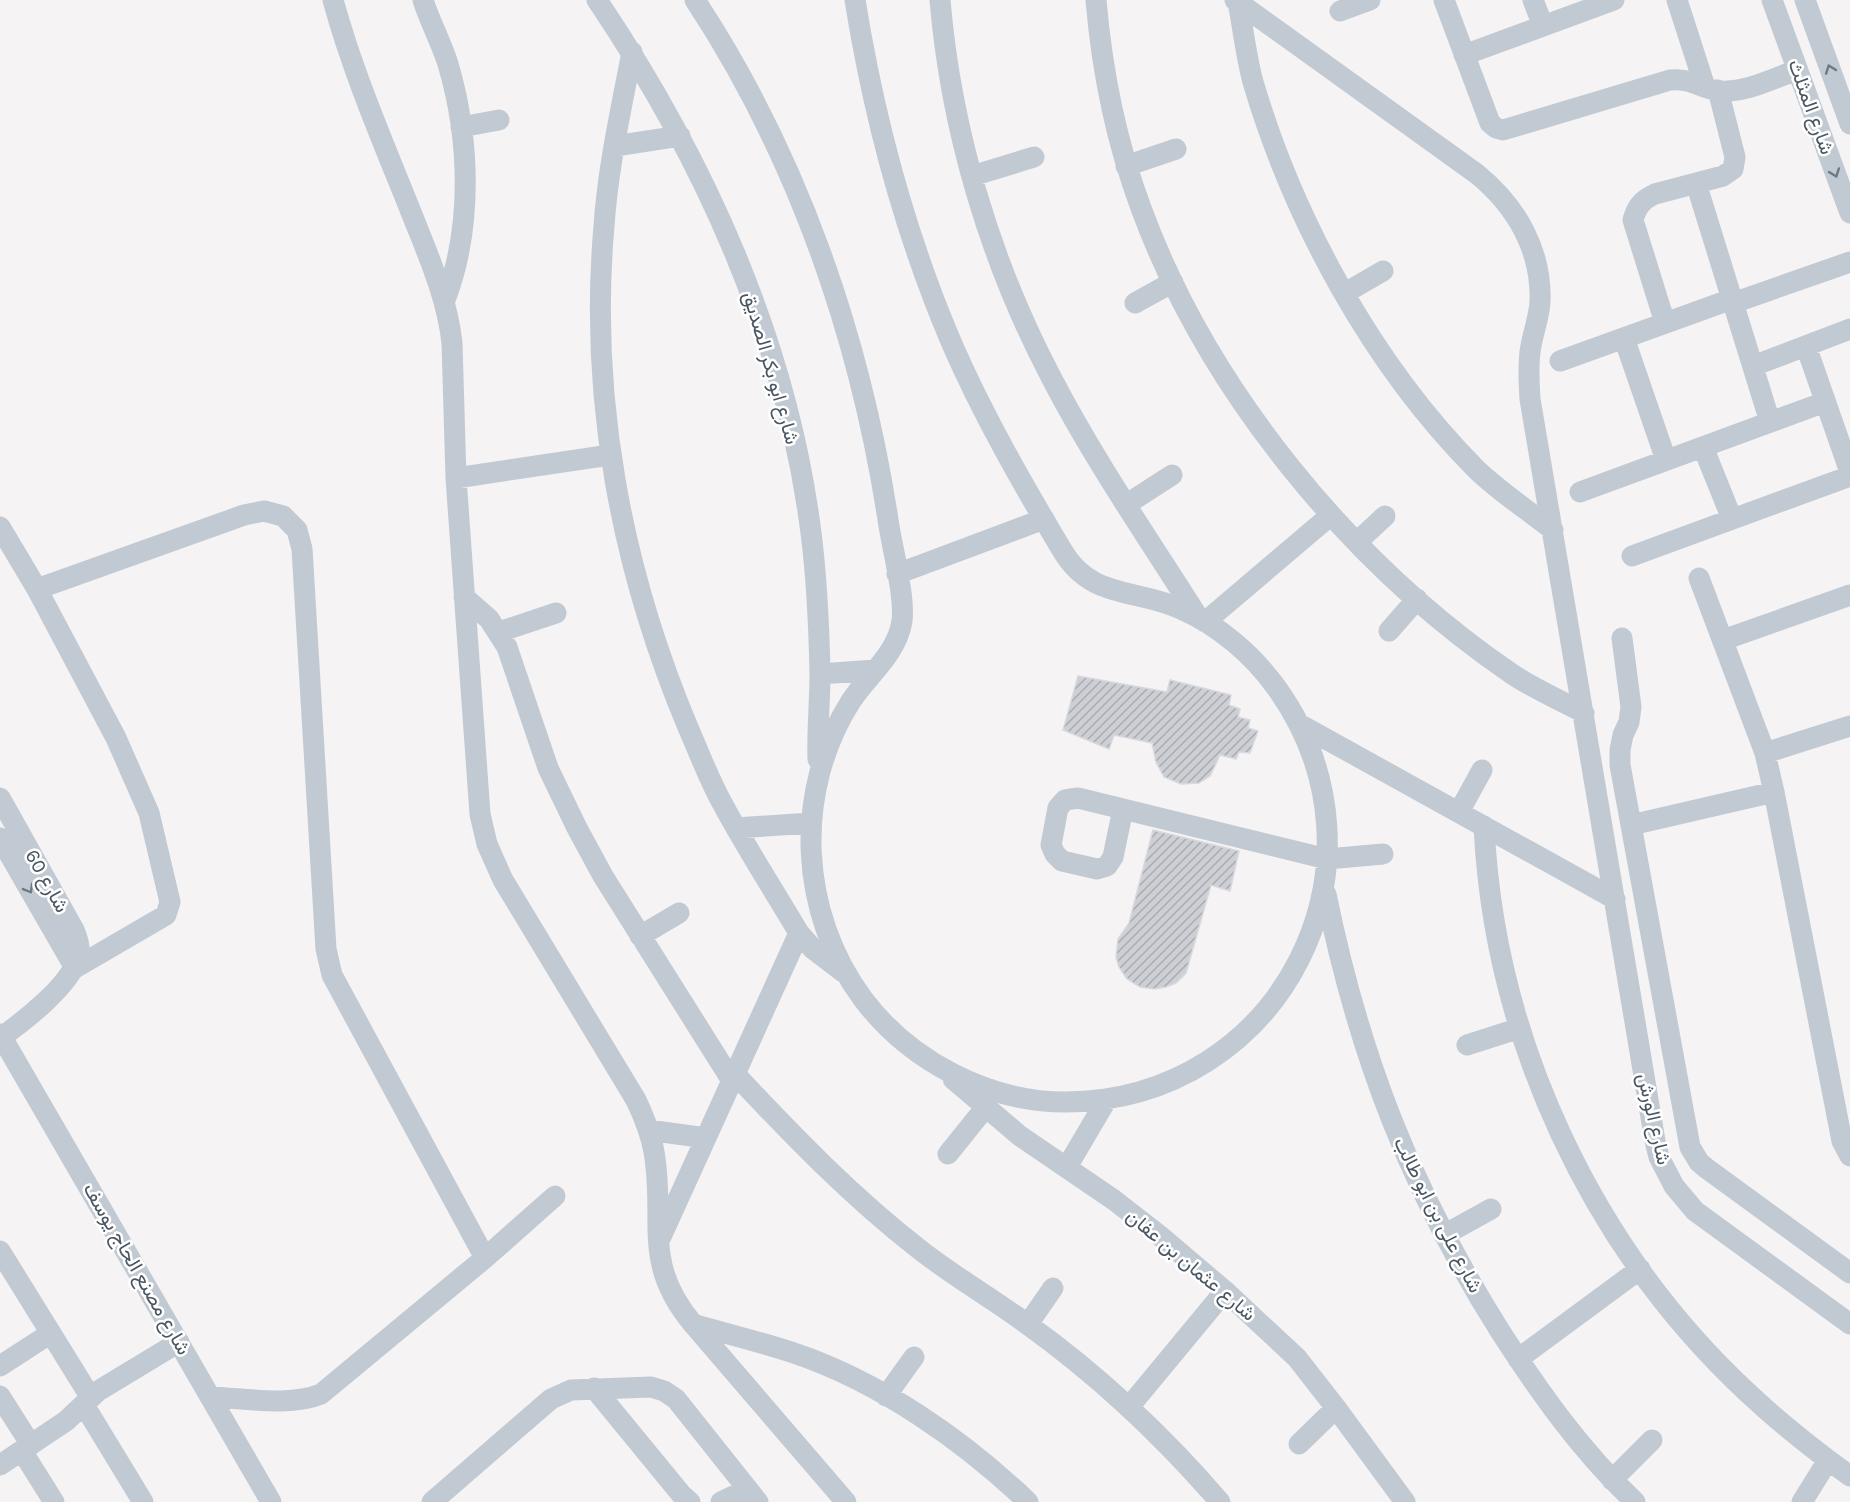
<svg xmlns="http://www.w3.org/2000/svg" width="1850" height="1502" viewBox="0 0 1850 1502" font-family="Karla,Vazirmatn,sans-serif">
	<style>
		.building { fill: url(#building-hatch); stroke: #d7d9de; stroke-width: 1.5 }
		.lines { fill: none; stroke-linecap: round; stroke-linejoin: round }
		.minor { stroke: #c1cad2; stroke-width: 21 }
		.oneway { stroke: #6e7983 }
		.labels { text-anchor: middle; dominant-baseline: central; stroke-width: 5; stroke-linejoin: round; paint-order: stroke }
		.street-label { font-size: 20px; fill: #4a5661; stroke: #fff }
	</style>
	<defs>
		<pattern id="building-hatch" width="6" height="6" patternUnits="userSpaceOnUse" patternTransform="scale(1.5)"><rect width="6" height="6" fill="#cdcfd5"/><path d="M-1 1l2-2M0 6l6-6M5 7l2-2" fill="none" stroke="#a8abb0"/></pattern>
	</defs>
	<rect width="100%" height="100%" fill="#f5f3f3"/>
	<!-- building -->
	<path class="building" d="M1078 676 1167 692 1170 680 1231 695 1229 705 1240 709 1238 717 1250 720 1248 728 1258 731 1250 753 1239 752 1236 759 1220 755 1210 776 1199 783 1181 784 1164 777 1156 762 1152 743 1114 735 1109 749 1063 730Z
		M1153 830 1239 851 1230 891 1211 885 1186 973 1176 983 1166 987 1154 989 1140 987 1127 979 1119 967 1116 957 1118 939 1129 923Z"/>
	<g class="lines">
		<!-- minor -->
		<path class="minor" d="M333 0C353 73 383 142 411 212 428 255 447 297 452 343L456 478 480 814 487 844 503 880 636 1100C644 1117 651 1134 654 1152 666 1221 641 1262 693 1324L846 1502
			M423 0C430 22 441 42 448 64 470 139 473 227 445 300
			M597 0C704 159 787 341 811 533 817 579 819 627 820 673 820 702 817 731 818 759
			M695 0C799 158 861 340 889 526 893 551 905 597 902 621 897 654 868 675 851 701 793 792 799 913 863 999 909 1060 987 1102 1065 1102 1282 1101 1402 862 1276 687 1252 654 1218 625 1181 609 1136 588 1091 600 1062 550 1022 483 983 415 952 344 905 234 874 118 855 0
			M940 0C951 130 990 261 1051 377 1094 460 1148 538 1198 617
			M1096 0C1102 71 1116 141 1141 208 1208 391 1352 565 1512 674 1534 689 1560 700 1584 713
			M1235 0 1477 174C1516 206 1542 250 1540 302 1539 319 1532 335 1530 352 1528 368 1529 383 1530 399L1655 1141 1659 1157 1674 1186 1695 1211 1850 1324
			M1444 0 1490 123 1496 128 1503 130 1670 80C1694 78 1700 89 1720 91 1746 93 1774 78 1797 70
			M1533 0 1543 26
			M1677 0 1705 87
			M1772 0 1850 213
			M1805 0 1850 124
			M1238 2C1243 28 1246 56 1253 82 1294 221 1373 365 1475 468 1498 491 1528 510 1553 530
			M1340 11 1370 0
			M632 52C621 110 608 167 604 226 589 397 621 567 687 725 698 750 708 777 721 801 745 846 773 889 799 933L813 949 843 972
			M1464 55 1614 0
			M461 127 499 120
			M615 146 680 136
			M1126 166 1176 149
			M972 176 1034 157
			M1696 183 1770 422
			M1345 293 1383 271
			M1135 303 1173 282
			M1733 303 1850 262
			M1665 323 1633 220C1637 206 1642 200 1655 194L1723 176 1733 169 1735 157 1718 90
			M1624 338 1666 460
			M1806 346 1850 472
			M1560 361 1732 299
			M1753 366 1850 329
			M1703 447 1732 519
			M456 478 610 455
			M1580 492 1825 402
			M1127 504 1172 475
			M0 527 37 589 116 738 149 813 170 902 166 915 75 968
			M1357 542 1385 516
			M1632 556 1850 476
			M897 574 1044 519
			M1699 578 1765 753 1774 792 1842 1141 1850 1156
			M37 589 244 515 264 511 283 516 297 530 302 549 326 949 332 975 485 1258
			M464 597 489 619 507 647 548 768 577 828 603 876 732 1081
			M1205 622 1331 515
			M1389 631 1417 599
			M499 632 556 613
			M1622 638 1631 707 1629 722 1623 735 1620 750V765L1690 1147 1699 1162 1706 1168 1850 1273
			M1723 640 1850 595
			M820 674 875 670
			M1299 724 1615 899
			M1765 753 1850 726
			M0 798 74 930C78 939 81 948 78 957 71 985 23 1022 0 1038
			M1123 809 1113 857 1107 866 1097 869 1062 861 1055 854 1051 845 1058 808 1065 800 1078 798 1327 859 1383 854
			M1459 812 1482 770
			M1631 825 1774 792
			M1484 826C1494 1039 1592 1248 1748 1393 1780 1423 1814 1450 1850 1476
			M736 828 811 823
			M0 838 75 968
			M1326 894C1359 1056 1411 1190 1500 1331 1540 1393 1581 1451 1635 1502
			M640 936 679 913
			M0 1034 271 1502
			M1467 1045 1520 1028
			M735 1074C793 1136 852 1197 919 1249 953 1276 992 1298 1027 1324 1098 1375 1163 1436 1220 1502
			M953 1079 1020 1136 1114 1200 1159 1235 1225 1291 1297 1358 1336 1408 1405 1502
			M648 1130 706 1138
			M948 1154 985 1108
			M1067 1167 1107 1099
			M1444 1235 1491 1209
			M660 1239 799 933
			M0 1251 91 1398
			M693 1324C727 1334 761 1342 794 1353 880 1382 963 1440 1028 1502
			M1028 1324 1053 1288
			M1518 1359 1640 1269
			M0 1366 51 1333
			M594 1388 681 1494 690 1502
			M0 1396 31 1445
			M886 1396 914 1357
			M210 1397C244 1398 290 1407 321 1394L485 1258 555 1196
			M84 1405 143 1502
			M1129 1407 1225 1291
			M1299 1444 1336 1408
			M22 1451 54 1502
			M0 1465 66 1421 98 1391 179 1342
			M1612 1480 1652 1440
			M432 1502 551 1399 571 1390 651 1387 664 1391 676 1399 758 1502
			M721 1502 748 1489
			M1802 1502 1828 1460"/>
	</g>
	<!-- one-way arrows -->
	<defs><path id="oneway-chevron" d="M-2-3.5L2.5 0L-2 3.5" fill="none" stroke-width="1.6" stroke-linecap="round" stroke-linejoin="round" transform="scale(1.5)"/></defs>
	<g class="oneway">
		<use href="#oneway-chevron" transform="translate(1830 69) rotate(-110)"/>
		<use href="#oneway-chevron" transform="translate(1835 173) rotate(70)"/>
		<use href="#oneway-chevron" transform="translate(29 889) rotate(60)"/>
	</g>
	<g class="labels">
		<!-- street labels -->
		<g class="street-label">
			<text transform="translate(1811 107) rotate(70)">شارع المثلث</text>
			<text transform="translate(771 368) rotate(74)">شارع ابو بكر الصديق</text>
			<text transform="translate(47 881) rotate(61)">شارع 60</text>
			<text transform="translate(1654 1119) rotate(77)">شارع الورش</text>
			<text transform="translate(1438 1215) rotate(63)">شارع على بن ابو طالب</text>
			<text transform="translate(1191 1265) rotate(40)">شارع عثمان بن عفان</text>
			<text transform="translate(137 1269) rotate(60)">شارع مصنع الحاج يوسف</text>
		</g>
	</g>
</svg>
